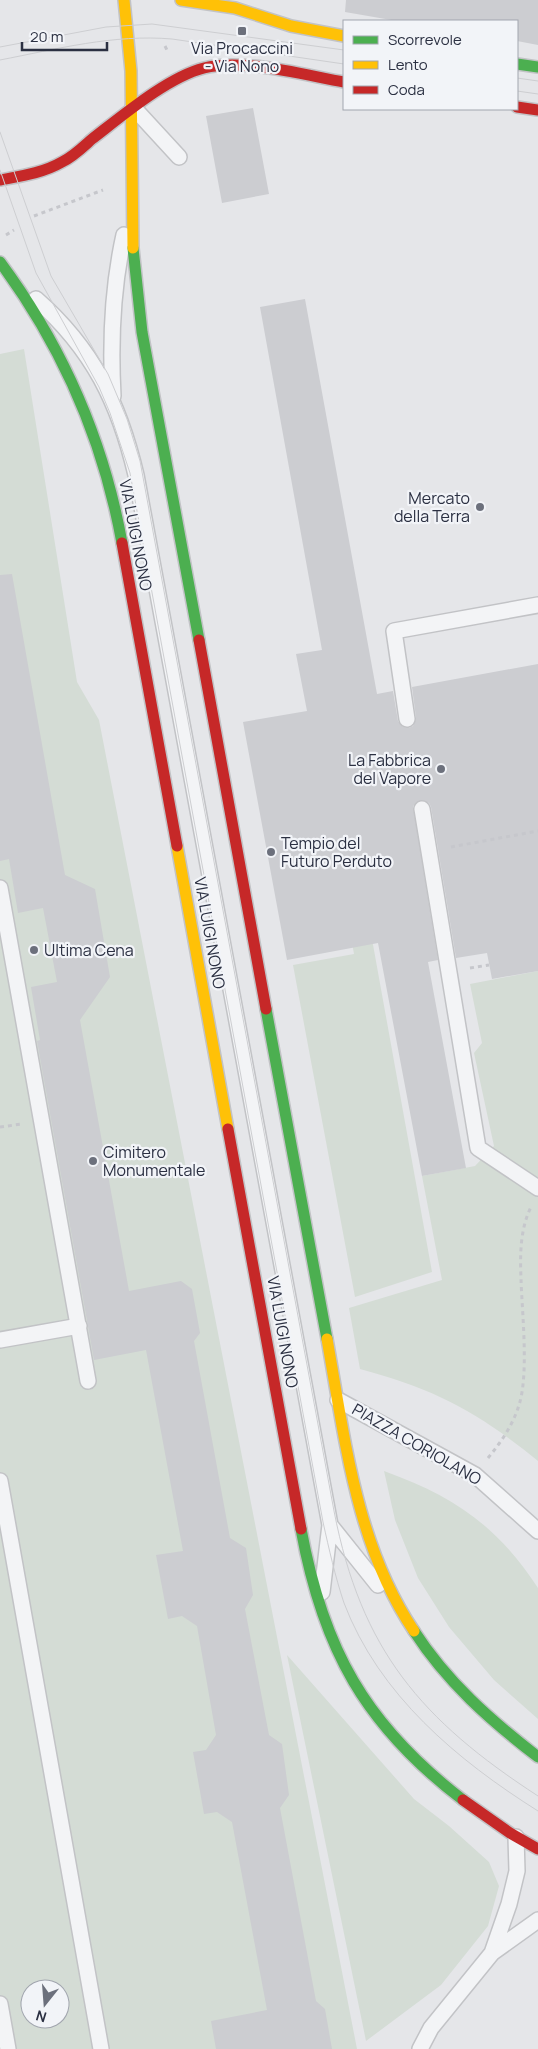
<svg xmlns="http://www.w3.org/2000/svg" width="538" height="2049" viewBox="0 0 538 2049" font-family="Manrope,sans-serif">
	<style>
		.green { fill: #d4dcd5; fill-rule: evenodd }
		.building { fill: #cccdd1 }
		.lines { fill: none; stroke-linecap: round; stroke-linejoin: round }
		.lane-casing { stroke: #c2c3c6; stroke-width: 18 }
		.fast-casing { stroke: #c2c3c6; stroke-width: 14 }
		.slow-casing { stroke: #c2c3c6; stroke-width: 14 }
		.jam-casing { stroke: #c2c3c6; stroke-width: 14 }
		.path { stroke: #c6c7cc; stroke-width: 3; stroke-dasharray: 4 4; stroke-linecap: butt }
		.lane { stroke: #f3f4f6; stroke-width: 15 }
		.fast { stroke: #4caf50; stroke-width: 11 }
		.slow { stroke: #ffc107; stroke-width: 11 }
		.jam { stroke: #c62828; stroke-width: 11 }
		.tram { stroke: #cdced1; stroke-width: 1 }
		.poi-dot { fill: #6c707c; stroke: #f2f4f8; stroke-width: 2 }
		.labels { text-anchor: middle; dominant-baseline: central; stroke-width: 4.5; stroke-linejoin: round; paint-order: stroke }
		.poi-label { font-size: 16px; fill: #2b3042; stroke: #f2f4f8; text-anchor: start }
		.street-label { font-size: 16px; fill: #2b3042; stroke: #f2f4f8 }
	</style>
	<rect width="100%" height="100%" fill="#e5e6e9"/>
	<!-- green -->
	<path class="green" d="M24 349 77 682 99 720 357 2049H0V354ZM30 1989H60V2019H30Z
		M352 828 432 1272 355 1297 293 965 354 954 332 831Z
		M538 971V1461C478 1412 435 1389 360 1369L349 1308 442 1280 422 1176 475 1166 494 1146 474 1053 482 1043 470 984Z
		M384 1471C453 1496 497 1525 538 1588V1719L494 1680 449 1627 418 1578 395 1520Z
		M287 1655 414 1799 449 1826 489 1862 499 1886 488 1926 441 1985 366 2041Z"/>
	<!-- building -->
	<path class="building" d="M346 0H538V45L517 41V21H397L345 12Z
		M253 108 269 194 222 203 206 116Z
		M305 299 377 694 393 691 398 721 403 727 409 728 413 726 416 718 412 687 538 664V971L492 979 487 953 456 958 431 807 429 803 421 800 413 806 438 960 428 962 466 1168 422 1176 378 943 287 960 243 722 307 711 296 654 322 650 260 307Z
		M12 574 65 875 95 889 110 977 80 1020 129 1291 181 1281 192 1289 200 1333 194 1341 230 1538 246 1548 253 1595 245 1609 269 1735 282 1744 289 1795 280 1808 316 2001 325 2009 332 2049H216L211 2021 267 2010 232 1822 217 1812 204 1814 193 1752 206 1750 216 1735 197 1626 182 1616 168 1619 156 1555 183 1551 146 1350 94 1360 37 1041 40 1040 31 987 57 982 43 908 18 913 9 859 0 861V575Z"/>
	<g class="lines">
		<defs>
			<path id="lane" d="M133 107 179 157
				M36 299C93 349 119 403 136 475L330 1525 322 1592
				M113 396C110 341 112 289 124 235
				M407 719 394 631 538 605
				M422 809 478 1148 538 1188
				M0 888 88 1381
				M0 1340 79 1326
				M338 1400 475 1475 538 1531
				M0 1481 101 2049
				M330 1525 378 1585
				M492 1953 509 1904 517 1871 516 1837
				M0 2004 8 2049
				M420 2049 431 2028 492 1953 538 1920"/>
			<path id="fast" d="M517 64 538 67
				M133 248 142 332 199 640
				M0 262C63 347 103 438 122 543
				M266 1009 327 1339
				M301 1529C323 1649 365 1725 463 1800
				M414 1631C447 1682 490 1720 538 1757"/>
			<path id="slow" d="M124 0 131 71 133 248
				M181 0 235 8 291 26 344 36
				M177 846 228 1129
				M327 1339C345 1439 356 1545 414 1631"/>
			<path id="jam" d="M517 107 538 110
				M0 180C21 176 43 173 62 162 73 157 83 147 92 139 122 116 168 77 204 68 243 58 304 75 344 82
				M122 543 177 846
				M199 640 266 1009
				M228 1129 301 1529
				M463 1800 510 1833 538 1849"/>
		</defs>
		<!-- lane casing -->
		<use href="#lane" class="lane-casing"/>
		<!-- fast casing -->
		<use href="#fast" class="fast-casing"/>
		<!-- slow casing -->
		<use href="#slow" class="slow-casing"/>
		<!-- jam casing -->
		<use href="#jam" class="jam-casing"/>
		<!-- path -->
		<path class="path" d="M165 46 168 52
			M34 216 103 190
			M6 235 14 230
			M451 847 538 831
			M470 968 489 965
			M0 1127 22 1124
			M488 1458C501 1442 513 1425 519 1405 529 1374 522 1313 521 1279 520 1255 520 1229 531 1207"/>
		<!-- lane -->
		<use href="#lane" class="lane"/>
		<!-- fast -->
		<use href="#fast" class="fast"/>
		<!-- slow -->
		<use href="#slow" class="slow"/>
		<!-- jam -->
		<use href="#jam" class="jam"/>
		<!-- tram -->
		<path class="tram" d="M0 47 106 27 152 24 344 50
			M0 60C57 49 114 34 172 39L344 64
			M517 78 538 81
			M517 91 538 94
			M0 132 51 276 108 374 127 419 140 461 334 1511C361 1650 421 1720 538 1796
			M0 170 36 273 99 387 110 413 130 473 323 1522C329 1549 335 1576 344 1603 379 1695 457 1760 538 1811"/>
	</g>
	<!-- markers -->
	<g class="poi-dot">
		<rect x="237" y="26" width="10" height="10" rx="2.5"/>
		<circle cx="480" cy="507" r="5"/>
		<circle cx="441" cy="769" r="5"/>
		<circle cx="271" cy="852" r="5"/>
		<circle cx="34" cy="950" r="5"/>
		<circle cx="93" cy="1161" r="5"/>
	</g>
	<g class="labels">
		<!-- poi labels -->
		<g class="poi-label">
			<text x="242" y="48" text-anchor="middle">Via Procaccini<tspan x="242" dy="18">- Via Nono</tspan></text>
			<text x="470" y="498" text-anchor="end">Mercato<tspan x="470" dy="18">della Terra</tspan></text>
			<text x="431" y="760" text-anchor="end">La Fabbrica<tspan x="431" dy="18">del Vapore</tspan></text>
			<text x="281" y="843">Tempio del<tspan x="281" dy="18">Futuro Perduto</tspan></text>
			<text x="44" y="950">Ultima Cena</text>
			<text x="103" y="1152">Cimitero<tspan x="103" dy="18">Monumentale</tspan></text>
		</g>
		<!-- street labels -->
		<g class="street-label">
			<text transform="translate(136 535) rotate(79)">VIA LUIGI NONO</text>
			<text transform="translate(210 933) rotate(80)">VIA LUIGI NONO</text>
			<text transform="translate(283 1332) rotate(80)">VIA LUIGI NONO</text>
			<text transform="translate(417 1444) rotate(30)">PIAZZA CORIOLANO</text>
		</g>
	</g>
	<!-- legend -->
	<rect x="343" y="20" width="175" height="90" fill="#f2f4f8" stroke="#a2a6af"/>
	<rect x="353" y="36" width="25" height="8" fill="#4caf50" stroke="#a2a6af"/>
	<text x="388" y="45" font-size="15" fill="#2b3042">Scorrevole</text>
	<rect x="353" y="61" width="25" height="8" fill="#ffc107" stroke="#a2a6af"/>
	<text x="388" y="70" font-size="15" fill="#2b3042">Lento</text>
	<rect x="353" y="86" width="25" height="8" fill="#c62828" stroke="#a2a6af"/>
	<text x="388" y="95" font-size="15" fill="#2b3042">Coda</text>
	<!-- north arrow -->
	<g transform="translate(45 2004) rotate(197)"><circle r="24" fill="#f2f4f8" stroke="#a2a6af"/>
	<path d="M0-4L9 19L0 12L-9 19Z" fill="#6c707c"/>
	<text y="-8" font-size="14" font-weight="bold" text-anchor="middle" fill="#2b3042">N</text>
	</g>
	<!-- scale -->
	<path d="M22 42v8h85v-8" fill="none" stroke="#2b3042" stroke-width="2.5"/>
	<text x="30" y="42" font-size="15" fill="#2b3042" stroke="#f2f4f8" stroke-width="4" paint-order="stroke">20 m</text>
</svg>
